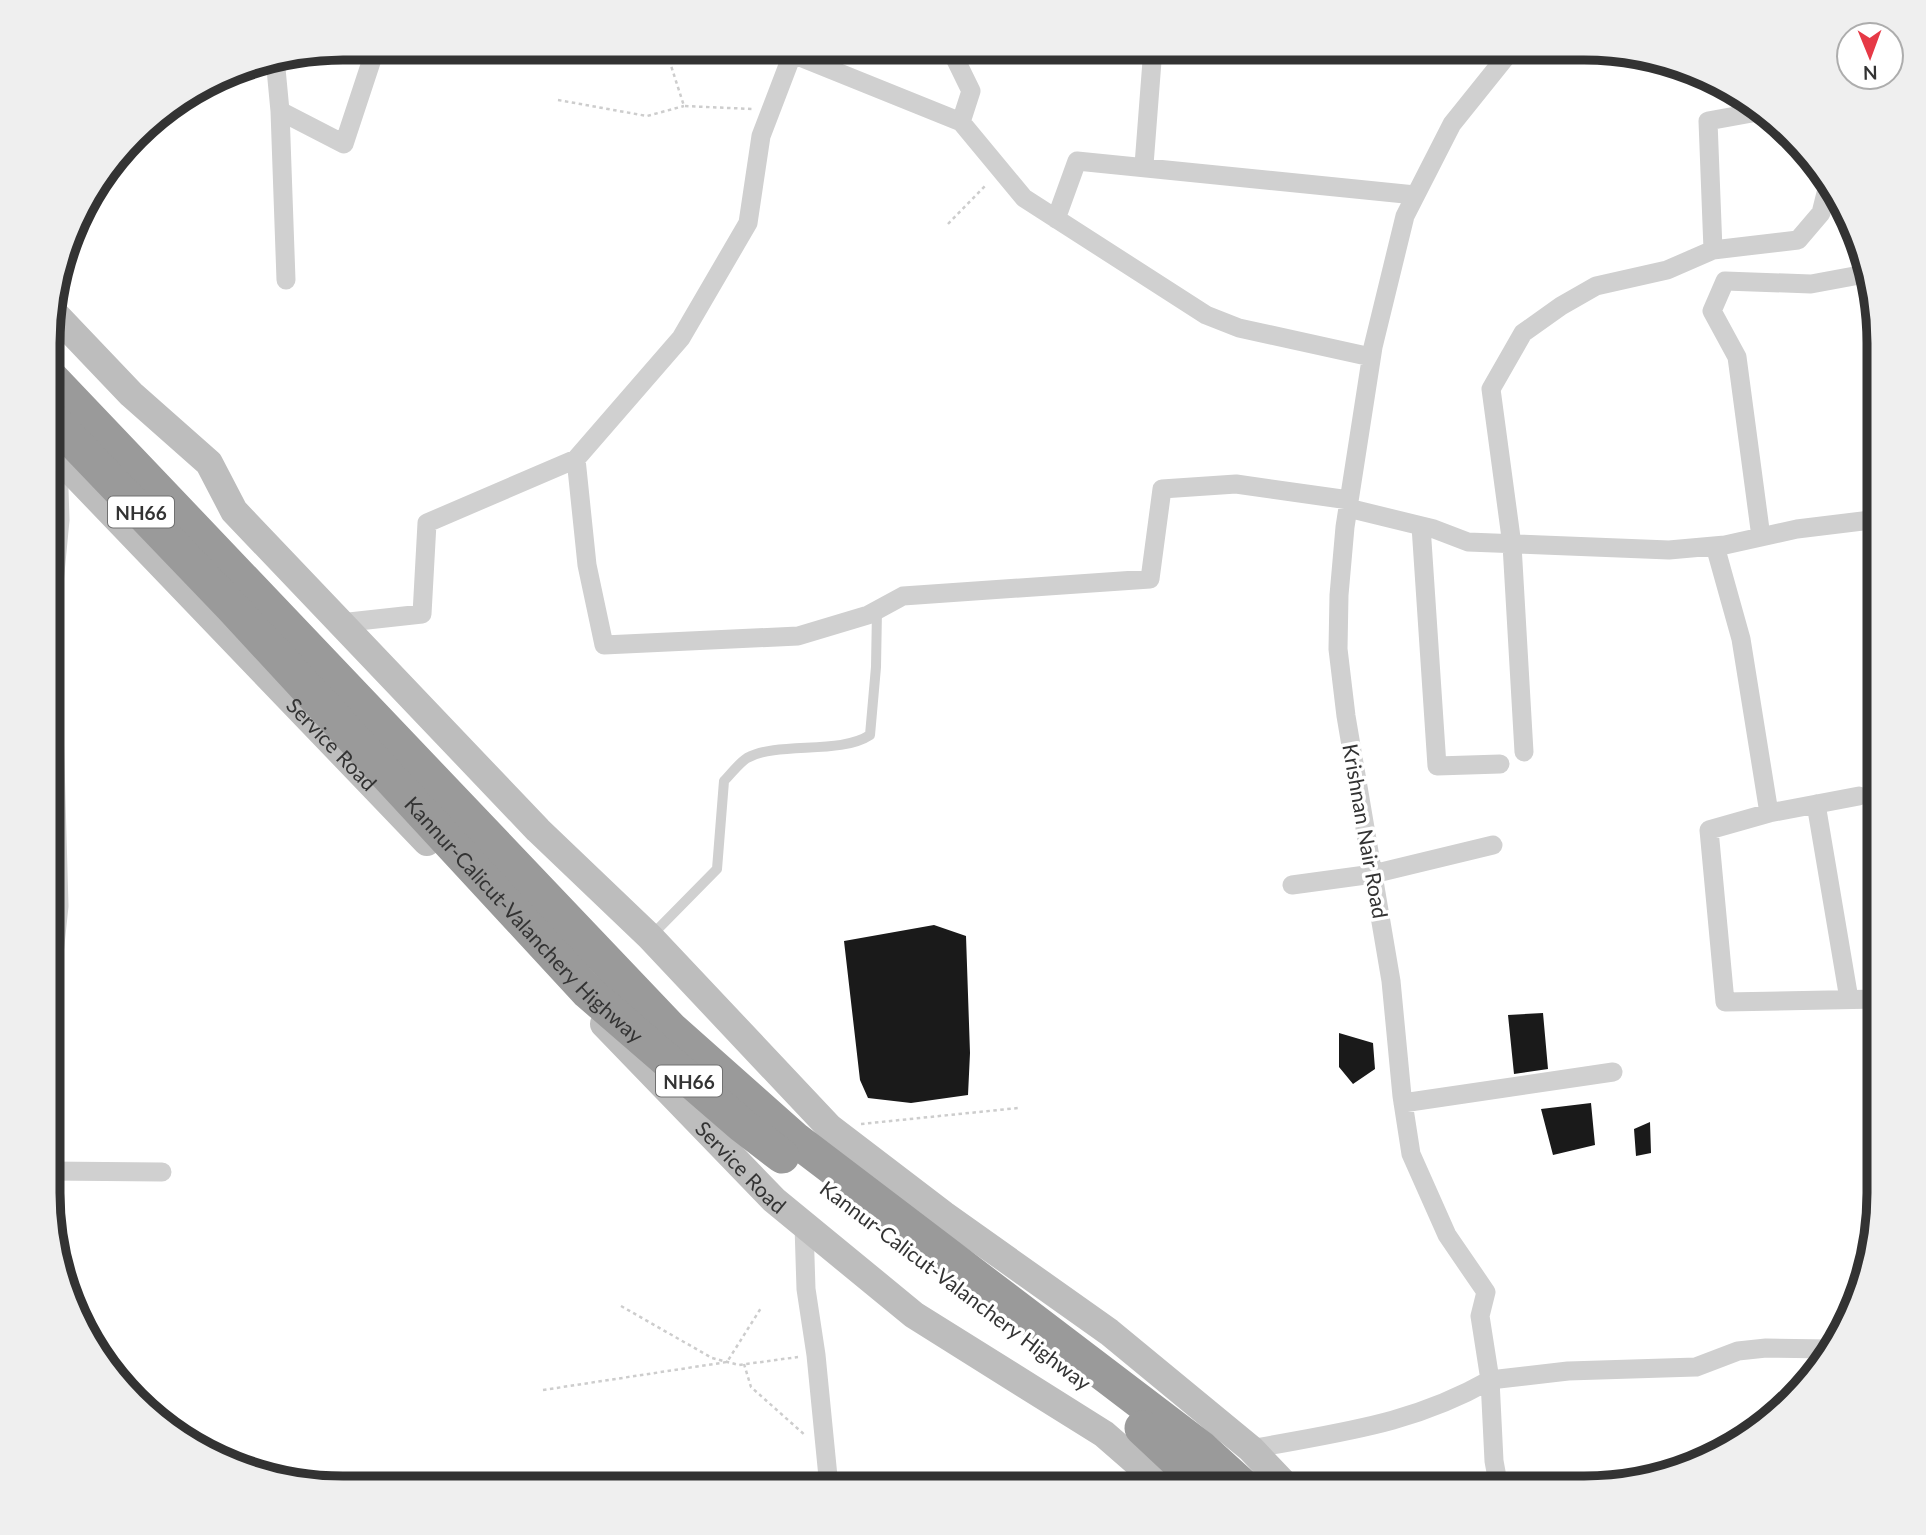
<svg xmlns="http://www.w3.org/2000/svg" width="1926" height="1535" viewBox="0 0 1926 1535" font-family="Lato,sans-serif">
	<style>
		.building { fill: #1a1a1a }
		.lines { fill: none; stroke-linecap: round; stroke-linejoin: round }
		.path { stroke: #cdcdcd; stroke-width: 2.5; stroke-dasharray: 3.5 3.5; stroke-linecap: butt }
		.lane { stroke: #d0d0d0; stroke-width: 10 }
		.street { stroke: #d0d0d0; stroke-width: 19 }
		.secondary { stroke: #bdbdbd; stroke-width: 28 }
		.highway { stroke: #9a9a9a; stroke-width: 35 }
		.labels { text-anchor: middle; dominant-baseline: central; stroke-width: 7; stroke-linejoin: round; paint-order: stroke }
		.shield { fill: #fff; stroke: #707070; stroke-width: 2 }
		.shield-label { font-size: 19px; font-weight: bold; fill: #333 }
		.street-label { font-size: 21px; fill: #333; stroke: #fff }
		.rim { fill: none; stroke: #333; stroke-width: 9 }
	</style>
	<rect width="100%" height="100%" fill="#fff"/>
	<!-- building -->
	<path class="building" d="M934 925 966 936 970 1053 968 1095 911 1103 868 1098 860 1080 844 941Z
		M1543 1013 1548 1069 1514 1074 1508 1015Z
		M1339 1033 1373 1043 1375 1069 1353 1084 1339 1067Z
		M1591 1103 1595 1145 1553 1155 1541 1109Z
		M1650 1122 1651 1153 1636 1156 1634 1129Z"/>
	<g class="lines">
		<!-- path -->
		<path class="path" d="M665 47 684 106 752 109
			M558 100 647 116 684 106
			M948 224 987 184
			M861 1124 1018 1108
			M621 1306 712 1358 739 1365 798 1357
			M744 1364 751 1387 806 1436
			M543 1390 727 1362 761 1308"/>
		<!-- lane -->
		<path class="lane" d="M652 935 717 869 724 781C731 774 739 763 747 758 778 741 840 755 870 735L876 667 877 610"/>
		<!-- street -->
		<path class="street" d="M775 47 961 122 1024 198 1206 315 1239 328 1371 357
			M950 48 971 91 961 122
			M275 58 280 111 344 144 376 47
			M280 111 286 280
			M1763 111 1708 121 1713 250 1798 240 1821 213 1827 189
			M1144 165 1153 48
			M1056 219 1077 161 1415 195
			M576 459 681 338 748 223 761 136 792 55
			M1348 508 1434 529 1468 542 1669 550 1725 545 1797 529 1879 519
			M1421 526 1437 766 1500 764
			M1761 537 1737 357 1712 311 1725 281 1811 284 1865 274
			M1715 546 1741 639 1769 813 1859 796
			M340 623 422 614 427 523 576 459 587 565 604 645 798 636 868 615 903 596 1150 579 1162 489 1236 484 1349 500
			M53 691 50 625 60 520 58 458
			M1524 752 1512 545 1491 389 1523 333 1561 306 1596 286 1667 270 1713 250
			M1816 804 1849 999
			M1769 813 1709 830 1725 1002 1878 999
			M1292 885 1373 874 1493 845
			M48 1012 59 906 53 691H49
			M1403 1103 1613 1072
			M48 1171 162 1172
			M804 1226 806 1289 816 1355 829 1487
			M1251 1449C1339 1432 1411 1425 1490 1380L1480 1316 1486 1292 1447 1235 1411 1154 1402 1096 1391 981 1346 716 1338 649 1339 595 1345 527 1373 347 1405 216 1452 124 1513 48
			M294 1480 313 1485
			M1499 1488 1494 1461 1490 1380 1568 1371 1696 1367 1738 1351 1766 1348 1829 1349"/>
		<!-- secondary -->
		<g class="secondary">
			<path d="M50 309 131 394 209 463 234 511 538 830 650 937 830 1128 944 1215 1109 1332 1251 1449 1288 1488"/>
			<path id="s1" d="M50 449 427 842"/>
			<path id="s2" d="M604 1024 774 1200 914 1315 1104 1434 1166 1488"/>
		</g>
		<!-- highway -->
		<g class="highway">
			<path d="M50 377 671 1029 796 1140 1201 1448 1245 1488"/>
			<path id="s3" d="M50 417 232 607 588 992 743 1126 782 1156"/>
			<path d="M1142 1428 1206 1488"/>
		</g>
	</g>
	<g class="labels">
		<!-- shield labels -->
		<g class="shield">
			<rect x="108" y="496.5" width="66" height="31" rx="5"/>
			<rect x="656" y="1065.5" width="66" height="31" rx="5"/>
		</g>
		<g class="shield-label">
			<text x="141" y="512">NH66</text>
			<text x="689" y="1081">NH66</text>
		</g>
		<!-- street labels -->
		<g class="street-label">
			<text stroke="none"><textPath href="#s1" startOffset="408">Service Road</textPath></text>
			<text transform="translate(1366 831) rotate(80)">Krishnan Nair Road</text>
			<text stroke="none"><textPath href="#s3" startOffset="691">Kannur-Calicut-Valanchery Highway</textPath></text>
			<text stroke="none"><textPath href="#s2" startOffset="198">Service Road</textPath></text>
			<text transform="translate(956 1285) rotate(37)">Kannur-Calicut-Valanchery Highway</text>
		</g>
	</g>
	<!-- crop -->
	<path d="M0 0H1926V1535H0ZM343 60H1584A283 283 0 0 1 1867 343V1193A283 283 0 0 1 1584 1476H343A283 283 0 0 1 60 1193V343A283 283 0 0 1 343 60Z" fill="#efefef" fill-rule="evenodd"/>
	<path class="rim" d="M343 60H1584A283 283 0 0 1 1867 343V1193A283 283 0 0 1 1584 1476H343A283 283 0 0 1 60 1193V343A283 283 0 0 1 343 60Z"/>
	<!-- north arrow -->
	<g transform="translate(1870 56) rotate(179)"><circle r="33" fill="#ffffff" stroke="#adadad" stroke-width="2"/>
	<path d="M0-5L12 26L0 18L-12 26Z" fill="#e63946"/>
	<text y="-10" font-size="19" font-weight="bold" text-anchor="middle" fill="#333333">N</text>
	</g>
</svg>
